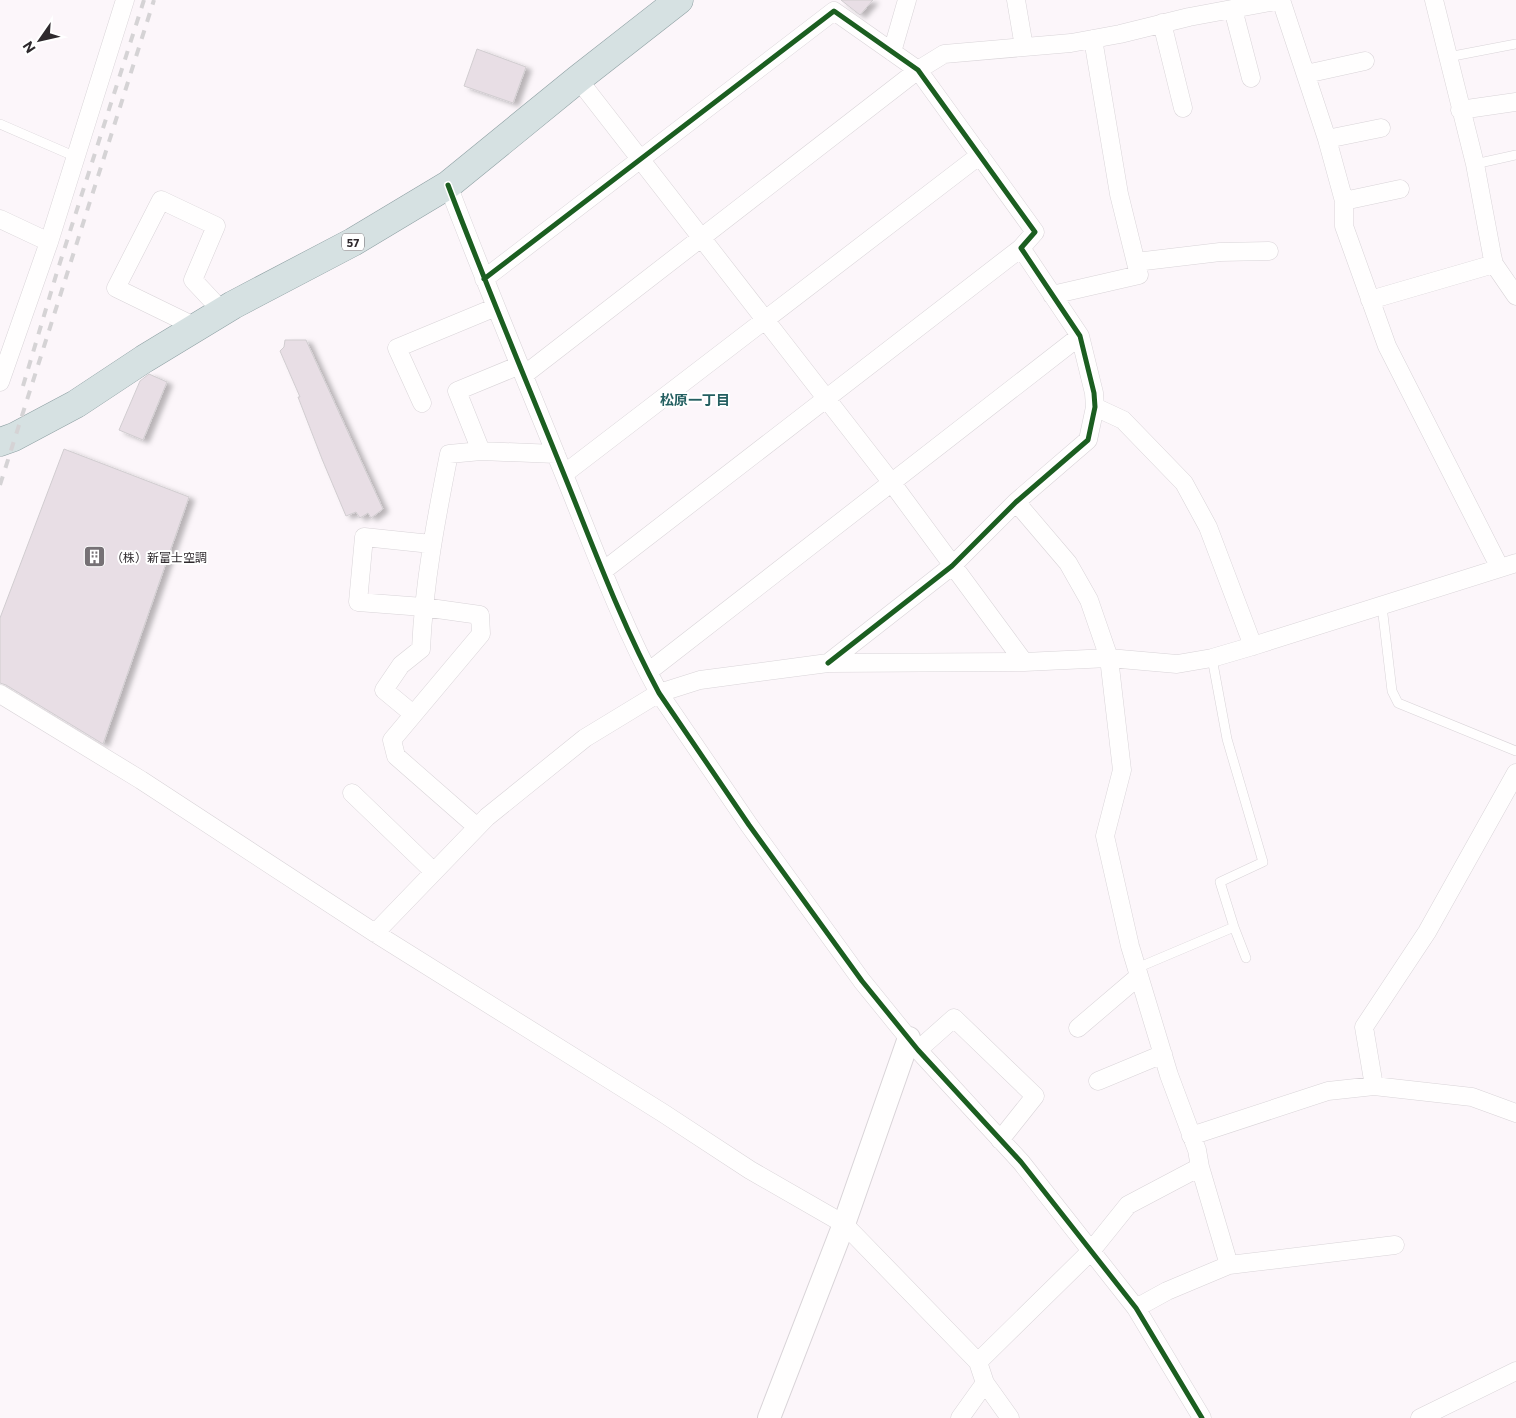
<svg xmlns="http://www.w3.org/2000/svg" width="1516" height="1418" viewBox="0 0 1516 1418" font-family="Commissioner,'Noto Sans JP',sans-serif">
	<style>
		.building { fill: #e8dee5; stroke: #d1cdd0; filter: url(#shadow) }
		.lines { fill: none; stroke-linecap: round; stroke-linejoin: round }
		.service-casing { stroke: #d9d4d8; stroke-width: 10 }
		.minor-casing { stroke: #d9d4d8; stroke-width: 19 }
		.tertiary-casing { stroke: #d9d4d8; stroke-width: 24 }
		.primary-casing { stroke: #8ea0a3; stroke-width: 29 }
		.service { stroke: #fffefe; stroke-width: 9 }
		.minor { stroke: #fffefe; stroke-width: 18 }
		.tertiary { stroke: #fffefe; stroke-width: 22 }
		.primary { stroke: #d6e1e2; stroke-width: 28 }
		.rail { stroke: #d5d3d5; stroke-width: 4; stroke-dasharray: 9 9; stroke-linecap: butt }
		.cycleway-casing { stroke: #fff; stroke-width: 8 }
		.cycleway { stroke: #1b5e20; stroke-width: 5 }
		.labels { text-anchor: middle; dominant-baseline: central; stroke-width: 4; stroke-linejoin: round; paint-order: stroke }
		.shield { fill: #fff; stroke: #6d696c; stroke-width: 1 }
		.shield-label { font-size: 11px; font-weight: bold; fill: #2e292d }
		.poi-label { font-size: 12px; fill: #2e292d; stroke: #fff; text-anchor: start }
		.neighbourhood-label { font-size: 14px; font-weight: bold; fill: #245f61; stroke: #fff }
	</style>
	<defs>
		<filter id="shadow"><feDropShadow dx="5.5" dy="3" stdDeviation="2.5" flood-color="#0004"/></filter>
	</defs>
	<rect width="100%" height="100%" fill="#fcf6fa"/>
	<!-- building -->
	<path class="building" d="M841 0H873L860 15Z
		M477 49 526 67 513 103 464 86Z
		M285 340H306L383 509 371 518 368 513 360 518 356 512 346 516 322 459 298 397H300L280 351 284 347Z
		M149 374 167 382 143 440 119 430 140 381Z
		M64 449 189 497 103 744 6 685 0 683V618Z"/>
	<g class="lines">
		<defs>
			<path id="service" d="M1448 57 1516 44
				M0 124 76 157
				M1475 164 1516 155
				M1382 606 1392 691 1398 703 1516 751
				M1212 658 1227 739 1263 862 1220 882 1234 927 1246 958
				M1137 968 1234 927"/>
			<path id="minor" d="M1016 0 1024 47
				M1434 0 1475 164 1492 255 1494 264 1516 296
				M1233 9 1251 78
				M1162 23 1183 108
				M892 52 907 0
				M1306 74 1365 61
				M578 79 892 483 1024 662
				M1460 110 1516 102
				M1327 139 1381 128
				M448 185C484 280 523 373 561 467 592 543 620 621 659 693L749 825 862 981 918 1050 1021 1162 1136 1308 1202 1418
				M1400 189 1344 201V226L1387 346 1500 568
				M0 219 49 242
				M1136 262 1220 252 1269 251
				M484 279 834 11 918 70 1035 232 1021 248 1080 336 1094 393 1095 407 1088 440 1016 502 952 566 828 663
				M1052 295 1139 275 1119 194 1093 39
				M1370 300 1494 264
				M196 327 116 288 161 200 216 226 193 280 222 311
				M524 375 918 70 944 54 1071 43 1120 34 1189 17 1281 0 1327 139 1344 201
				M0 382 49 242 125 0
				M422 403 397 348 496 307
				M1095 407 1123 420 1184 483 1208 527 1253 646
				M481 451 457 391 520 365
				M564 474 980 155
				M1016 502 1068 563 1089 600 1109 658 1122 770 1105 836 1130 946 1169 1075 1197 1150 1200 1167 1229 1265
				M431 544 364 537 358 602 423 607 480 615 481 634 392 740 396 756 477 827
				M603 571 1021 248
				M648 672 1080 336
				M0 694 141 780 375 933 663 1113 750 1170 844 1224 978 1362 985 1383 1010 1418
				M413 714 384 690 401 665 421 649C424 583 436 519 449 454L481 451 556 454
				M352 793 434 872
				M375 933 487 817 585 738 659 693 700 680 828 663 1024 662 1109 658 1177 664 1212 658 1253 646 1516 563
				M1078 1028 1139 976
				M918 1050 954 1018 1035 1096 1000 1140
				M1098 1081 1163 1054
				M1374 1086 1364 1027 1427 932 1516 773
				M1191 1136 1328 1091 1374 1086 1472 1097 1516 1113
				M1136 1308 1167 1291 1229 1265 1395 1245
				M978 1362 1091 1251 1128 1205 1200 1167
				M960 1418 985 1383
				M1420 1418 1516 1371"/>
			<path id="tertiary" d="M769 1418 844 1224 909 1038"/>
			<path id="primary" d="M0 442 14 437 76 404 144 359 233 305 353 242 448 185 578 79 679 0"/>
		</defs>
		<!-- service casing -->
		<use href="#service" class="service-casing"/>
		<!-- minor casing -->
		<use href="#minor" class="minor-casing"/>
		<!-- tertiary casing -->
		<use href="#tertiary" class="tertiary-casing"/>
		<!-- primary casing -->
		<use href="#primary" class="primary-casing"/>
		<!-- service -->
		<use href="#service" class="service"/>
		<!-- minor -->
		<use href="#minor" class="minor"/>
		<!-- tertiary -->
		<use href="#tertiary" class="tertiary"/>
		<!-- primary -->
		<use href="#primary" class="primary"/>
		<!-- rail -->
		<path class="rail" d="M23 386 57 272 144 0
			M0 485 154 0"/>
		<defs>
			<path id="cycleway" d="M448 185C484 280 523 373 561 467 592 543 620 621 659 693L749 825 862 981 918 1050 1021 1162 1136 1308 1202 1418
				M484 279 834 11 918 70 1035 232 1021 248 1080 336 1094 393 1095 407 1088 440 1016 502 952 566 828 663"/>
		</defs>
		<!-- cycleway casing -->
		<use href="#cycleway" class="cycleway-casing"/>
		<!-- cycleway -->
		<use href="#cycleway" class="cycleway"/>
	</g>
	<!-- icons -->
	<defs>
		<symbol id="building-square" viewBox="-11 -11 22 22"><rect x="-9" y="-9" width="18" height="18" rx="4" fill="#767175" stroke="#fff"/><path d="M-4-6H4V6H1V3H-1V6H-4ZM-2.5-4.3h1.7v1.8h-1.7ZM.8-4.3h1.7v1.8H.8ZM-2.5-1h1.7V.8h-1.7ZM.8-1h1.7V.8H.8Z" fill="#fff"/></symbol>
	</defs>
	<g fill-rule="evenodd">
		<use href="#building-square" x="82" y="544" width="25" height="25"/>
	</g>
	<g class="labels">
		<!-- shield labels -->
		<rect class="shield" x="342" y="233.5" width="22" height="17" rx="4"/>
		<g class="shield-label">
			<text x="353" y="242">57</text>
		</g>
		<!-- poi labels -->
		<g class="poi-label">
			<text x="111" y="557">（株）新富士空調</text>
		</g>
		<!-- neighbourhood labels -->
		<g class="neighbourhood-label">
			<text x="695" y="399">松原一丁目</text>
		</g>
	</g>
	<!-- north arrow -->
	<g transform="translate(40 40) rotate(236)" stroke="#ffffff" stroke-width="4" paint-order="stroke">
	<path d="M0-4L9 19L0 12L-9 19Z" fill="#2e292d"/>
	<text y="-8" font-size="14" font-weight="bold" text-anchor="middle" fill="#2e292d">N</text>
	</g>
</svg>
